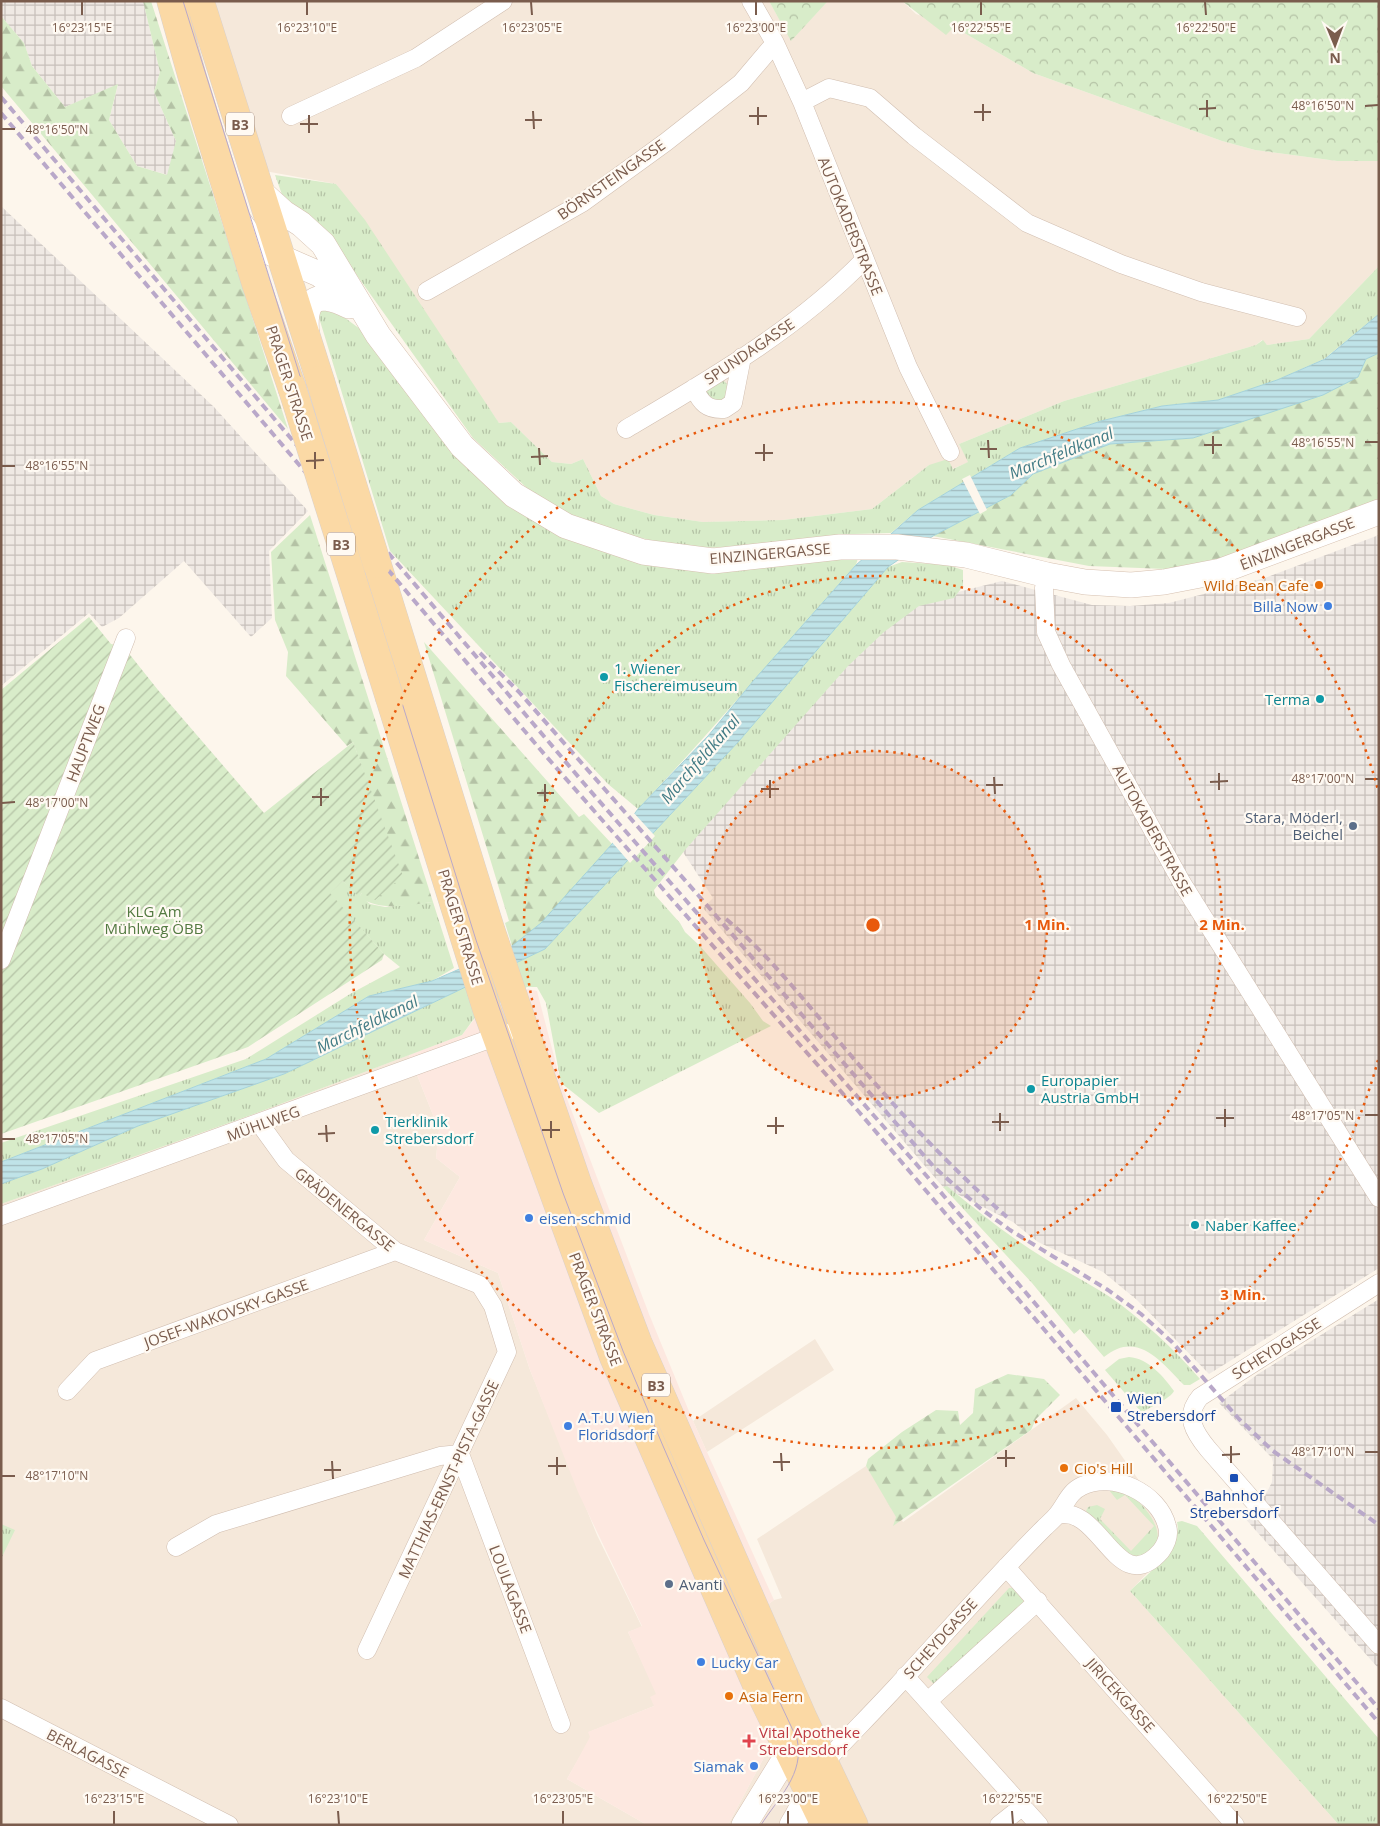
<svg xmlns="http://www.w3.org/2000/svg" width="1380" height="1826" viewBox="0 0 1380 1826" font-family="'Open Sans',sans-serif">
	<style>
		.residential { fill: #f5e8da }
		.commercial { fill: #fde8e0 }
		.industrial { fill: url(#industrial-grid) }
		.grass { fill: url(#grass-tufts) }
		.forest { fill: url(#forest-firs) }
		.park { fill: url(#park-crowns) }
		.garden { fill: url(#garden-furrows) }
		.water { fill: url(#water-rules); stroke: #a5d3da }
		.pier { fill: #fdf6ec }
		.lines { fill: none; stroke-linecap: round; stroke-linejoin: round }
		.street-casing { stroke: #d1beb0; stroke-width: 19 }
		.secondary-casing { stroke: #d6c0b0; stroke-width: 26 }
		.primary-casing { stroke: #dad1cd; stroke-width: 29 }
		.street { stroke: #fff; stroke-width: 18 }
		.secondary { stroke: #fff; stroke-width: 25 }
		.primary { stroke: #fbd9a5; stroke-width: 28 }
		.tram { stroke: #b9a8c9; stroke-width: 1 }
		.rail { stroke: #b9a8c9; stroke-width: 4; stroke-dasharray: 8 5; stroke-linecap: butt }
		.primary-bridge-casing { stroke: #dad1cd; stroke-width: 29; stroke-linecap: butt }
		.primary-bridge { stroke: #fbd9a5; stroke-width: 28 }
		.ticks { fill: none; stroke: #7a5c4d; stroke-width: 2 }
		.ring { fill: none; stroke: #e8590c; stroke-width: 2.5; stroke-dasharray: 2.5 5 }
		.food-dot { fill: #e8710a; stroke: #fffaf3; stroke-width: 2 }
		.shop-dot { fill: #3f7fe0; stroke: #fffaf3; stroke-width: 2 }
		.culture-dot { fill: #0f9aa8; stroke: #fffaf3; stroke-width: 2 }
		.service-dot { fill: #5c6f8a; stroke: #fffaf3; stroke-width: 2 }
		.transit-dot { fill: #1a4fb4; stroke: #fffaf3; stroke-width: 2 }
		.health-dot { fill: #e0444e; stroke: #fffaf3; stroke-width: 2 }
		.labels { text-anchor: middle; dominant-baseline: central; stroke-width: 4.5; stroke-linejoin: round; paint-order: stroke }
		.shield { fill: #fffaf3; stroke: #a28b7f; stroke-width: 1 }
		.shield-label { font-size: 14px; font-weight: bold; fill: #7a5c4d }
		.street-label { font-size: 15px; fill: #7a5c4d; stroke: #fffaf3 }
		.food-label { font-size: 15px; fill: #c56008; stroke: #fffaf3; text-anchor: start }
		.shop-label { font-size: 15px; fill: #366cbe; stroke: #fffaf3; text-anchor: start }
		.culture-label { font-size: 15px; fill: #0d838f; stroke: #fffaf3; text-anchor: start }
		.service-label { font-size: 15px; fill: #4e5e75; stroke: #fffaf3; text-anchor: end }
		.park-label { font-size: 15px; fill: #537a41; stroke: #fffaf3 }
		.transit-label { font-size: 15px; fill: #164399; stroke: #fffaf3; text-anchor: start }
		.health-label { font-size: 15px; fill: #be3a42; stroke: #fffaf3; text-anchor: start }
		.water-label { font-size: 16px; font-style: italic; fill: #437c86; stroke: #fffaf3 }
		.ticks-label { font-size: 12px; text-anchor: middle; fill: #7a5c4d; stroke: #fffaf3; stroke-width: 4.5; stroke-linejoin: round; paint-order: stroke }
		.centre { fill: #e8590c; stroke: #fffaf3; stroke-width: 2.5 }
		.ring-label { font-size: 15px; text-anchor: middle; font-weight: bold; fill: #e8590c; stroke: #fffaf3; stroke-width: 4.5; stroke-linejoin: round; paint-order: stroke }
	</style>
	<defs>
		<pattern id="industrial-grid" width="8" height="8" patternUnits="userSpaceOnUse" patternTransform="scale(1.25)"><rect width="8" height="8" fill="#efe9e4"/><path d="M0 4h8M4 0v8" fill="none" stroke="#c7c0bb"/></pattern>
		<pattern id="grass-tufts" width="24" height="20" patternUnits="userSpaceOnUse" patternTransform="scale(1.25)"><rect width="24" height="20" fill="#d8ecc9"/><path d="M3 7l-1-3M5 7V3M7 7l1-3M15 17l-1-3M17 17v-4M19 17l1-3" fill="none" stroke="#b4c2a5"/></pattern>
		<pattern id="forest-firs" width="22" height="20" patternUnits="userSpaceOnUse" patternTransform="scale(1.25)"><rect width="22" height="20" fill="#d8ecc9"/><path d="M5 1l3.5 6h-7zM16 11l3.5 6h-7z" fill="#b4c2a5"/></pattern>
		<pattern id="park-crowns" width="20" height="18" patternUnits="userSpaceOnUse" patternTransform="scale(1.25)"><rect width="20" height="18" fill="#d8ecc9"/><path d="M2 6a3 3 0 1 1 6 0M12 15a3 3 0 1 1 6 0" fill="none" stroke="#b4c2a5"/></pattern>
		<pattern id="garden-furrows" width="10" height="10" patternUnits="userSpaceOnUse" patternTransform="scale(1.25)"><rect width="10" height="10" fill="#d8ecc9"/><path d="M-1 1l2-2M0 10L10 0M9 11l2-2" fill="none" stroke="#b4c2a5"/></pattern>
		<pattern id="water-rules" width="6" height="5" patternUnits="userSpaceOnUse" patternTransform="scale(1.25)"><rect width="6" height="5" fill="#bfe3e8"/><path d="M0 2.5h6" fill="none" stroke="#a0bbbe"/></pattern>
	</defs>
	<rect width="100%" height="100%" fill="#fdf6ec"/>
	<!-- residential -->
	<path class="residential" d="M187 1H769L791 40 828 1H902L916 14 954 27 1033 73 1222 141 1255 150 1337 161H1379V266L1309 339 1267 345 1262 340 1256 345 1064 401 959 444 969 462 952 469 929 465 872 509 783 520 703 522 654 515 614 504 601 496 583 459 571 464 552 462 511 422 499 423 336 184 238 166Z
		M409 1055 439 1130 436 1158 460 1177 424 1240 498 1273 530 1370 597 1535 642 1627 628 1632 657 1694 654 1706 589 1732 591 1737 567 1779 647 1825H1V1204L254 1114Z
		M815 1339 834 1370 707 1452 693 1421Z
		M1076 1398 1107 1435 1178 1536 1172 1548 1130 1591 1339 1825H728L768 1750 752 1616 774 1600 782 1598 757 1539 866 1466 903 1522Z"/>
	<!-- commercial -->
	<path class="commercial" d="M528 989 537 991 561 1083 649 1314 693 1421 774 1600 752 1616 789 1700 768 1750 728 1825H647L567 1779 590 1737 588 1732 654 1706 650 1697 656 1694 628 1632 642 1626 578 1492 530 1370 498 1273 424 1240 460 1177 436 1158 439 1130 409 1055 462 1035 476 1017Z"/>
	<!-- industrial -->
	<path class="industrial" d="M1 1H143L160 72 154 92 176 141 168 175 137 166 109 120 118 85 65 107 32 66 24 43 1 16Z
		M1 206 214 407 308 511 269 551 272 618 251 637 184 561 119 618 102 627 89 613 1 686Z
		M1379 535V1268L1209 1374 1137 1300 1103 1272 1038 1242 1013 1222 943 1187 703 908 713 898 683 852 898 592 918 602 1002 581 1092 605 1130 606 1169 603 1265 578Z
		M1379 1299V1669L1242 1515 1267 1492 1272 1482 1273 1463 1272 1458 1219 1403 1258 1374Z"/>
	<!-- grass -->
	<path class="grass" d="M275 175 336 184 365 220 499 423 511 422 552 462 571 464 583 459 601 496 614 504 654 515 703 522 783 520 872 509 929 465 948 459 953 469 968 462 959 444 1064 401 1256 345 1263 340 1267 345 1309 339 1379 266V314L1324 359 1277 380 1218 400 1162 406 1101 421 1020 448 918 510 891 533 854 534 754 547 681 548 587 524 528 489 473 438 321 225 285 203Z
		M329 306 360 329 577 542 858 558 856 565C783 646 713 730 638 809L608 784 390 551 317 311Z
		M723 380 729 386 728 398 718 404 705 395V386Z
		M902 562 948 565 963 570V586L954 598 919 606 884 632 848 666 685 850 654 890 655 895 680 923 685 932 700 946 750 1003 763 1021 771 1026 599 1113 561 1083 546 1003 537 987H527L476 1016 462 1035 254 1114 1 1204V1184L42 1169 138 1126 284 1074 545 949 739 741 888 567Z
		M343 881 370 904 385 907 433 902 454 968 432 981 369 996 266 1059 1 1162V1143L246 1059 350 994 400 967 384 954 329 893Z
		M947 1186C978 1212 1010 1237 1044 1258 1066 1272 1089 1283 1110 1297 1143 1320 1173 1348 1200 1379L1190 1385H1184C1162 1363 1138 1329 1104 1357L1080 1329 1074 1334 1032 1283 943 1187Z
		M1129 1357C1148 1358 1164 1377 1174 1391 1170 1399 1151 1406 1142 1413L1105 1370 1119 1359Z
		M1108 1489C1114 1491 1122 1491 1128 1494 1141 1500 1166 1530 1155 1545 1152 1550 1145 1554 1140 1557L1123 1553 1086 1511 1088 1507 1097 1505 1105 1509 1100 1519 1131 1551 1154 1526 1125 1495 1117 1500Z
		M1182 1521 1197 1526 1379 1739V1825H1339L1130 1591C1147 1574 1183 1548 1177 1522Z
		M1 1524 15 1530 1 1559Z
		M1009 1588H1013L1027 1605 934 1684 927 1677Z"/>
	<!-- forest -->
	<path class="forest" d="M143 1H151L288 429 1 86V16L24 43 32 66 65 107 118 84 109 120 137 166 167 175 176 141 154 92 160 72Z
		M1379 353V502L1206 567 1166 569 1089 566 933 536 1011 495 1033 474 1110 444 1193 438 1358 377 1366 359Z
		M310 515 433 902C408 905 381 912 359 897L362 893 368 784 353 742 347 746 286 676 288 652 275 620 271 552Z
		M424 642 579 817 584 814 612 844 546 919 512 946 505 923 509 921Z
		M1008 1374 1044 1379 1060 1395 1036 1419 1031 1430 893 1526 896 1517 866 1466 868 1459 902 1432 936 1410 958 1411 960 1425 973 1413 975 1389Z"/>
	<!-- park -->
	<path class="park" d="M769 1H828L791 41Z
		M902 1H1379V161H1337L1255 150 1222 141 1033 73 954 27 946 35Z"/>
	<!-- garden -->
	<path class="garden" d="M89 617 111 644 123 646 158 690 264 813 353 742 403 876 375 900 362 893 359 897 343 881 330 893 384 954 382 960 248 1047 1 1134V690Z"/>
	<!-- water -->
	<path class="water" d="M1379 314V353L1366 359 1358 377 1323 395 1193 438 1110 444 1033 474 1011 495 933 536 888 567 739 741 545 949 284 1074 138 1126 42 1169 1 1184V1162L266 1059 369 996 432 981 512 946 541 923 612 844 638 809 708 736 754 680 856 565 918 510 1020 448 1101 421 1162 406 1218 400 1277 380 1325 359Z"/>
	<!-- pier -->
	<path class="pier" d="M970 475 987 510 980 514 962 479Z
		M633 812 655 836 630 863 611 841Z"/>
	<g class="lines">
		<defs>
			<path id="street" d="M751 1 775 43 802 102 908 367 950 452
				M802 102 829 88 870 98 914 136 1027 223 1121 264 1201 292 1297 317
				M291 116 416 58 503 1
				M427 291 582 203 666 142 741 83 775 43
				M694 388C701 403 707 410 724 409L733 403 742 357
				M626 429C709 380 796 330 864 260
				M1047 575 1044 588 1046 632 1061 665 1182 883 1379 1198
				M1 960 126 638
				M260 1124 286 1160 395 1251 480 1285 493 1306 507 1352 367 1650
				M1 1216 506 1033
				M1379 1283 1200 1397C1184 1416 1194 1432 1208 1449L1379 1645
				M67 1391 95 1361 395 1251
				M176 1547 216 1524 440 1456 460 1454 561 1724
				M1006 1567 1235 1825
				M905 1676 1039 1825
				M928 1701 1038 1601
				M1 1708 229 1825
				M824 1763C848 1737 873 1712 897 1686 946 1633 993 1579 1044 1528 1048 1524 1054 1519 1057 1515 1066 1504 1069 1492 1082 1486 1113 1471 1159 1493 1167 1526 1170 1535 1166 1544 1161 1551 1117 1601 1101 1503 1057 1515
				M999 1825 1023 1806"/>
			<path id="secondary" d="M262 193 284 213 301 224 323 244 378 335 462 446 514 495 566 526 643 552 713 561 840 547H897L966 555 1047 575 1085 582 1131 585 1164 582 1221 571 1379 512
				M239 221 257 247 319 274 333 285 345 301
				M307 337C303 300 314 289 349 306
				M744 1825 781 1765 792 1757 824 1763C812 1783 805 1805 792 1825"/>
			<path id="primary" d="M171 1 192 76 256 284 292 388
				M200 1 320 380
				M377 564 491 931 578 1185 638 1343 803 1718 854 1825
				M390 699 487 1010 614 1358 758 1688 825 1825"/>
		</defs>
		<!-- street casing -->
		<use href="#street" class="street-casing"/>
		<!-- secondary casing -->
		<use href="#secondary" class="secondary-casing"/>
		<!-- primary casing -->
		<use href="#primary" class="primary-casing"/>
		<!-- street -->
		<use href="#street" class="street"/>
		<!-- secondary -->
		<use href="#secondary" class="secondary"/>
		<!-- primary -->
		<use href="#primary" class="primary"/>
		<!-- tram -->
		<path class="tram" d="M183 1 476 940 563 1193 623 1351 663 1446 704 1540 797 1739C805 1774 778 1798 761 1825"/>
		<!-- rail -->
		<path class="rail" d="M1 97 587 787 938 1189 1379 1709
			M1 113 545 755 859 1112 1379 1723
			M480 653 519 692 698 895 934 1167 980 1208 1010 1230 1108 1290 1141 1314 1172 1342 1239 1419 1273 1451 1379 1525
			M726 919C768 954 802 998 837 1039 890 1102 945 1163 1007 1217"/>
		<defs>
			<path id="primary-bridge" d="M320 380 377 564
				M292 388 390 699"/>
		</defs>
		<!-- primary-bridge casing -->
		<use href="#primary-bridge" class="primary-bridge-casing"/>
		<!-- primary-bridge -->
		<use href="#primary-bridge" class="primary-bridge"/>
	</g>
	<!-- ticks -->
	<path class="ticks" d="M82 2V15M307 2V15M531 2 532 15M756 2V15M981 2V15M1205 2 1206 15M1207 100V117M983 104V121M1365 106 1378 105M758 107V125M1199 109 1216 108M533 111 534 129M974 112H991M309 115V133M749 116H767M525 120H542M300 124H318M2 129H15M1213 436V454M988 440 989 458M1365 442H1378M764 444V461M1204 445H1222M539 448 540 465M980 449H997M315 452V469M755 453H773M531 457 548 456M306 461 324 460M2 466H15M1219 773V790M994 777 995 794M1365 779H1378M770 780V798M1210 782 1228 781M545 784V802M986 785H1003M321 788V806M761 789H779M537 793H554M312 797H329M2 803 15 802M1225 1109V1127M1000 1113V1131M1365 1115H1378M776 1117V1134M1216 1118H1234M551 1121V1138M992 1122H1009M326 1125 327 1142M767 1126H784M542 1130H560M318 1134 335 1133M2 1139H15M1231 1446V1463M1006 1450V1467M1365 1452H1378M781 1453 782 1471M1222 1455 1240 1454M557 1457V1475M997 1458H1015M332 1461 333 1479M773 1462H790M548 1466H566M324 1470H341M2 1476H15M114 1811V1824M338 1811 339 1824M563 1811V1824M788 1811V1824M1012 1811 1013 1824M1237 1811V1824"/>
	<!-- distance rings -->
	<circle cx="873" cy="925" r="174" fill="#e8590c" fill-opacity=".12"/>
	<g class="ring">
		<circle cx="873" cy="925" r="174"/>
		<circle cx="873" cy="925" r="349"/>
		<path d="M1378 1060A523 523 0 1 1 1378 790"/>
	</g>
	<!-- markers -->
	<g class="food-dot">
		<circle cx="1319" cy="585" r="5"/>
		<circle cx="1064" cy="1468" r="5"/>
		<circle cx="729" cy="1696" r="5"/>
	</g>
	<g class="shop-dot">
		<circle cx="1328" cy="606" r="5"/>
		<circle cx="529" cy="1218" r="5"/>
		<circle cx="568" cy="1426" r="5"/>
		<circle cx="701" cy="1662" r="5"/>
		<circle cx="754" cy="1766" r="5"/>
	</g>
	<g class="culture-dot">
		<circle cx="604" cy="677" r="5"/>
		<circle cx="1320" cy="699" r="5"/>
		<circle cx="1031" cy="1089" r="5"/>
		<circle cx="375" cy="1130" r="5"/>
		<circle cx="1195" cy="1225" r="5"/>
	</g>
	<g class="service-dot">
		<circle cx="1353" cy="826" r="5"/>
		<circle cx="669" cy="1584" r="5"/>
	</g>
	<g class="transit-dot">
		<rect x="1110" y="1401" width="12" height="12" rx="2.5"/>
		<rect x="1229" y="1473" width="10" height="10" rx="2.5"/>
	</g>
	<path class="health-dot" d="M746.5 1733.5h5v5h5v5h-5v5h-5v-5h-5v-5h5z"/>
	<g class="labels">
		<!-- shield labels -->
		<g class="shield">
			<rect x="226" y="112.5" width="28" height="23" rx="4"/>
			<rect x="327" y="532.5" width="28" height="23" rx="4"/>
			<rect x="642" y="1373.5" width="28" height="23" rx="4"/>
		</g>
		<g class="shield-label">
			<text x="240" y="124">B3</text>
			<text x="341" y="544">B3</text>
			<text x="656" y="1385">B3</text>
		</g>
		<!-- street labels -->
		<g class="street-label">
			<text transform="translate(611 179) rotate(-35)">BÖRNSTEINGASSE</text>
			<text transform="translate(851 226) rotate(68)">AUTOKADERSTRASSE</text>
			<text transform="translate(749 351) rotate(-34)">SPUNDAGASSE</text>
			<text transform="translate(290 383) rotate(72)">PRAGER STRASSE</text>
			<text transform="translate(1297 543) rotate(-21)">EINZINGERGASSE</text>
			<text transform="translate(770 553) rotate(-5)">EINZINGERGASSE</text>
			<text transform="translate(85 743) rotate(-69)">HAUPTWEG</text>
			<text transform="translate(1153 830) rotate(61)">AUTOKADERSTRASSE</text>
			<text transform="translate(461 927) rotate(73)">PRAGER STRASSE</text>
			<text transform="translate(263 1123) rotate(-20)">MÜHLWEG</text>
			<text transform="translate(345 1209) rotate(39)">GRÄDENERGASSE</text>
			<text transform="translate(596 1309) rotate(69)">PRAGER STRASSE</text>
			<text transform="translate(226 1313) rotate(-20)">JOSEF-WAKOVSKY-GASSE</text>
			<text transform="translate(1276 1348) rotate(-32)">SCHEYDGASSE</text>
			<text transform="translate(448 1479) rotate(-65)">MATTHIAS-ERNST-PISTA-GASSE</text>
			<text transform="translate(511 1589) rotate(69)">LOULAGASSE</text>
			<text transform="translate(940 1638) rotate(-48)">SCHEYDGASSE</text>
			<text transform="translate(1121 1695) rotate(48)">JIRICEKGASSE</text>
			<text transform="translate(88 1753) rotate(27)">BERLAGASSE</text>
		</g>
		<!-- food labels -->
		<g class="food-label">
			<text x="1309" y="585" text-anchor="end">Wild Bean Cafe</text>
			<text x="1074" y="1468">Cio's Hill</text>
			<text x="739" y="1696">Asia Fern</text>
		</g>
		<!-- shop labels -->
		<g class="shop-label">
			<text x="1318" y="606" text-anchor="end">Billa Now</text>
			<text x="539" y="1218">eisen-schmid</text>
			<text x="578" y="1417">A.T.U Wien<tspan x="578" dy="17">Floridsdorf</tspan></text>
			<text x="711" y="1662">Lucky Car</text>
			<text x="744" y="1766" text-anchor="end">Siamak</text>
		</g>
		<!-- culture labels -->
		<g class="culture-label">
			<text x="614" y="668">1. Wiener<tspan x="614" dy="17">Fischereimuseum</tspan></text>
			<text x="1310" y="699" text-anchor="end">Terma</text>
			<text x="1041" y="1080">Europapier<tspan x="1041" dy="17">Austria GmbH</tspan></text>
			<text x="385" y="1121">Tierklinik<tspan x="385" dy="17">Strebersdorf</tspan></text>
			<text x="1205" y="1225">Naber Kaffee</text>
		</g>
		<!-- service labels -->
		<g class="service-label">
			<text x="1343" y="817">Stara, Möderl,<tspan x="1343" dy="17">Beichel</tspan></text>
			<text x="679" y="1584" text-anchor="start">Avanti</text>
		</g>
		<!-- park labels -->
		<g class="park-label">
			<text x="154" y="911">KLG Am<tspan x="154" dy="17">Mühlweg ÖBB</tspan></text>
		</g>
		<!-- transit labels -->
		<g class="transit-label">
			<text x="1127" y="1398">Wien<tspan x="1127" dy="17">Strebersdorf</tspan></text>
			<text x="1234" y="1495" text-anchor="middle">Bahnhof<tspan x="1234" dy="17">Strebersdorf</tspan></text>
		</g>
		<!-- health labels -->
		<g class="health-label">
			<text x="759" y="1732">Vital Apotheke<tspan x="759" dy="17">Strebersdorf</tspan></text>
		</g>
		<!-- water labels -->
		<g class="water-label">
			<text transform="translate(1061 453) rotate(-22)">Marchfeldkanal</text>
			<text transform="translate(700 759) rotate(-49)">Marchfeldkanal</text>
			<text transform="translate(367 1024) rotate(-26)">Marchfeldkanal</text>
		</g>
	</g>
	<g class="ticks-label">
		<text x="82" y="32">16°23'15"E</text>
		<text x="307" y="32">16°23'10"E</text>
		<text x="532" y="32">16°23'05"E</text>
		<text x="756" y="32">16°23'00"E</text>
		<text x="981" y="32">16°22'55"E</text>
		<text x="1206" y="32">16°22'50"E</text>
		<text x="1323" y="110">48°16'50"N</text>
		<text x="57" y="134">48°16'50"N</text>
		<text x="1323" y="447">48°16'55"N</text>
		<text x="57" y="470">48°16'55"N</text>
		<text x="1323" y="783">48°17'00"N</text>
		<text x="57" y="807">48°17'00"N</text>
		<text x="1323" y="1120">48°17'05"N</text>
		<text x="57" y="1143">48°17'05"N</text>
		<text x="1323" y="1456">48°17'10"N</text>
		<text x="57" y="1480">48°17'10"N</text>
		<text x="114" y="1803">16°23'15"E</text>
		<text x="338" y="1803">16°23'10"E</text>
		<text x="563" y="1803">16°23'05"E</text>
		<text x="788" y="1803">16°23'00"E</text>
		<text x="1012" y="1803">16°22'55"E</text>
		<text x="1237" y="1803">16°22'50"E</text>
	</g>
	<circle cx="873" cy="925" r="8" class="centre"/>
	<g class="ring-label">
		<text x="1047" y="930">1 Min.</text>
		<text x="1222" y="930">2 Min.</text>
		<text x="1243" y="1300">3 Min.</text>
	</g>
	<!-- border -->
	<rect width="1380" height="1826" fill="none" stroke="#7a5c4d" stroke-width="5"/>
	<!-- north arrow -->
	<g transform="translate(1335 45) rotate(179)" stroke="#fffaf3" stroke-width="4" paint-order="stroke">
	<path d="M0-4L9 19L0 12L-9 19Z" fill="#7a5c4d"/>
	<text y="-8" font-size="14" font-weight="bold" text-anchor="middle" fill="#7a5c4d">N</text>
	</g>
</svg>
